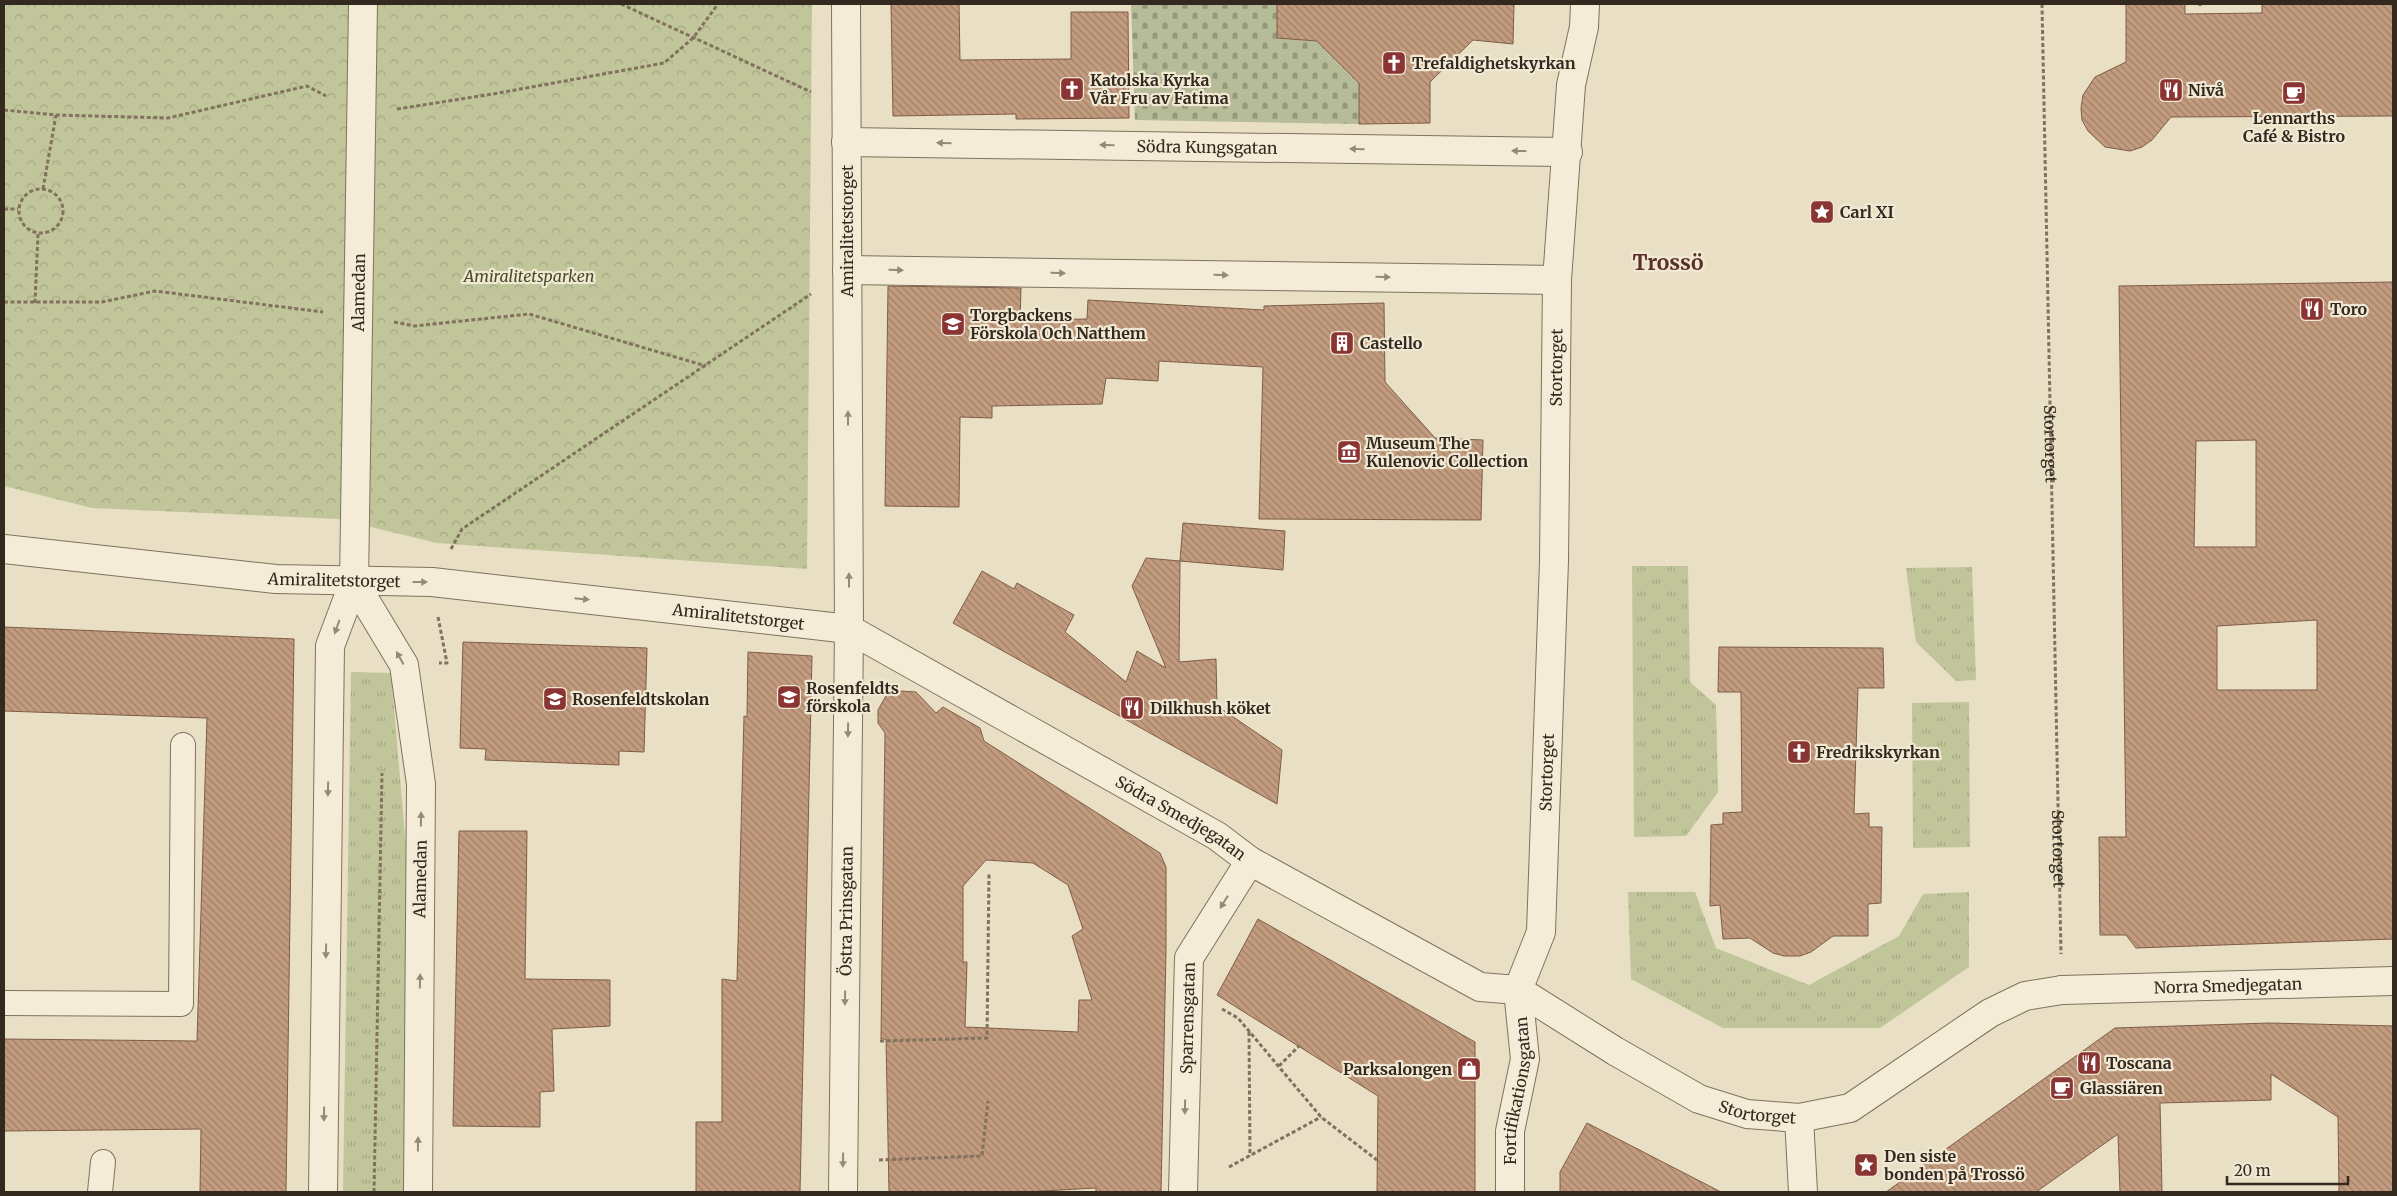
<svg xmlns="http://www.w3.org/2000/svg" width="2397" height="1196" viewBox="0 0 2397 1196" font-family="Merriweather,serif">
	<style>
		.grass { fill: url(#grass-tufts) }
		.cemetery { fill: url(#cemetery-stones) }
		.park { fill: url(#park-crowns) }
		.building { fill: url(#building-back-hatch); stroke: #7e5d46; fill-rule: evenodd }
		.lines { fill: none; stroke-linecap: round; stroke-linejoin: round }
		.service-casing { stroke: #81715d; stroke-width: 26 }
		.minor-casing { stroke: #81715d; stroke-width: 30 }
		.tertiary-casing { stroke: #81715d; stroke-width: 30 }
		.path { stroke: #81715d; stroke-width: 3; stroke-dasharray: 4 2.5; stroke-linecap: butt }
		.service { stroke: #f4ecd7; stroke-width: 24 }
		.minor { stroke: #f4ecd7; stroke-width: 28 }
		.tertiary { stroke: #f4ecd7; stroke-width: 28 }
		.oneway { fill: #948a7b }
		.labels { text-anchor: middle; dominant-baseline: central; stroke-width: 4.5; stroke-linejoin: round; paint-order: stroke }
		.poi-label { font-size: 16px; font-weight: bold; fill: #33291f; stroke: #f1e9d4; text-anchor: start }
		.street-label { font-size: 16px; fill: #33291f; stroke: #f1e9d4 }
		.park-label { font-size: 16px; font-style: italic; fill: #434d28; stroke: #f1e9d4 }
		.district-label { font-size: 21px; font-weight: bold; fill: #5b3024; stroke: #f1e9d4 }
	</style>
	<defs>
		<pattern id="grass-tufts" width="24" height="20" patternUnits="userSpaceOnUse" patternTransform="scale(1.25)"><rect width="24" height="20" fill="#c0c59a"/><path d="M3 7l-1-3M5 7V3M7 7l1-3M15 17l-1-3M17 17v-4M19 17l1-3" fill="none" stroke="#a5a984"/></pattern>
		<pattern id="cemetery-stones" width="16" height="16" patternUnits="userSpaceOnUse" patternTransform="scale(1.25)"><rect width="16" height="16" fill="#b6bb98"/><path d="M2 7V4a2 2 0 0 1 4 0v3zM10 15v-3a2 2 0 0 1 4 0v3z" fill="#95987b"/></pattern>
		<pattern id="park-crowns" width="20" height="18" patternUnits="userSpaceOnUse" patternTransform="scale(1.25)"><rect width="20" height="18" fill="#c0c59a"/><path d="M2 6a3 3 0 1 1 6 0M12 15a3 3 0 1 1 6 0" fill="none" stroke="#a5a984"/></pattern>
		<pattern id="building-back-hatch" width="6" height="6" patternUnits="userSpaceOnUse" patternTransform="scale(1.25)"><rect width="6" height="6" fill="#c39c7f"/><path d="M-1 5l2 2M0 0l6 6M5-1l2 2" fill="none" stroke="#9f7f67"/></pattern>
	</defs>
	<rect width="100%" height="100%" fill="#e9dfc5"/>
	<!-- grass -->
	<path class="grass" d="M1632 566H1688L1690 682 1716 705 1718 792 1686 836 1634 837Z
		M1972 567 1976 680 1956 681 1916 642 1906 568Z
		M351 672 391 673 406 847 404 1192H343Z
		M1969 702 1970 847 1913 848 1912 703Z
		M1628 892H1695L1716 948 1809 985 1899 936 1923 894 1969 892V967L1880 1028H1723L1631 979Z"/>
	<!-- cemetery -->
	<path class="cemetery" d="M1131 4H1277V38L1317 41 1359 83V124L1135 120Z"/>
	<!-- park -->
	<path class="park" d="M4 4H812L807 569 437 543 338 519 92 508 4 486Z"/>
	<!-- building -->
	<path class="building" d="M891 4H959L960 60 1071 59V12H1128L1129 118 1016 119V114L893 116Z
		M1277 4H1514L1513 44 1473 40 1430 82V123L1359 124V83L1317 41 1277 38Z
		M2126 4H2185V14L2262 13V4H2393V116L2171 117 2152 140 2142 147 2130 151 2105 147 2088 131 2082 120 2081 108 2083 95 2095 77 2126 62Z
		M2393 282V939L2136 948 2126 935H2100L2099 837H2126L2119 286ZM2256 440V547H2194L2196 441ZM2317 620V690H2217V626Z
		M888 286 1021 288 1020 320 1087 319 1088 300 1264 310V306L1384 303 1385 382 1435 438 1483 440 1481 520 1259 519 1263 367 1159 361 1158 381 1106 378 1102 404 992 406V418L960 417 959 507 885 506Z
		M1183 523 1285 531 1283 570 1180 561Z
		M1146 558 1180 561 1179 662 1216 659 1217 706 1282 750 1277 804 953 623 982 571 1014 589 1017 583 1074 615 1065 632 1126 682 1137 651 1166 668 1132 586Z
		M4 627 294 639 286 1192H200L201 1129 4 1131V1039L197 1041 207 718 4 711Z
		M463 642 647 648 644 752 619 751V765L485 760 486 749 460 748Z
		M1719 647 1883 648 1884 688H1858L1854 814 1869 813V827H1882L1881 903 1868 904V936H1833L1811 952 1800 956H1784L1773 953 1750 938 1723 939 1720 905 1710 906 1711 825 1723 824V813L1742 812 1741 692H1718Z
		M748 652 812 656 800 1192H696V1122H722V979L737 981 744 716 747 717Z
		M900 691 916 692 936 713 943 707 980 728 984 741 1160 853 1166 867V951L1161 1192H1096V1188L1025 1192H889L886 1039H881L885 733 878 723V710L886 696ZM986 860 1033 863 1068 885 1083 929 1072 936 1092 1000H1079L1078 1032 965 1027 967 962H963V886Z
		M459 831H527L525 979 610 980V1026L552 1029 554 1091 540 1092V1127L453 1126Z
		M1258 919 1475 1042V1192H1377L1378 1096 1217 995Z
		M2269 1023 2393 1026V1192H2339L2338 1117 2271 1074V1100L2160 1103 2162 1192H2120L2118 1134 2036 1192H1886L2115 1028Z
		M1587 1123 1721 1192H1560V1172Z"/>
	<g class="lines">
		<defs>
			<path id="service" d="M4 1003 181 1004 183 745
				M100 1192 103 1162"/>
			<g id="minor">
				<path id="s2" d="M846 142 1568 152"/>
				<path d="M847 270 1557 280"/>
				<path id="s3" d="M4 549 276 579 432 582 849 629 1217 836 1250 861 1480 987 1518 990 1615 1051 1699 1099 1747 1114 1799 1118"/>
				<path id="s4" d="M2062 990 2393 981"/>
				<path id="s5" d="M843 1192 849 629 846 4"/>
				<path id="s6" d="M1183 1192 1189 958 1250 861"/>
				<path id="s7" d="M1510 1192V1131L1525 1059 1518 990 1541 932 1554 561 1557 280 1571 85 1584 27 1585 4"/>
			</g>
			<g id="tertiary">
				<path d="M354 582 404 665 421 784 418 1192"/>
				<path id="s8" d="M323 1192 330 646 354 582 363 4"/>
				<path d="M1803 1192 1799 1118 1850 1108 1990 1013 2025 996 2062 990"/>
			</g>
		</defs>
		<!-- service casing -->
		<use href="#service" class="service-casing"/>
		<!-- minor casing -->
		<use href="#minor" class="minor-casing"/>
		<!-- tertiary casing -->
		<use href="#tertiary" class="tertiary-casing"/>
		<!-- path -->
		<g class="path">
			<path d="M621 4 811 92"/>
			<path id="s1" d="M2042 4 2061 954"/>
			<path d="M2200 4V6"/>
			<path d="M397 109 493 94 664 63 693 38 718 4"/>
			<path d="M4 110 56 115 168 118 307 86 326 96"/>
			<path d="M43 189 56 115"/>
			<circle cx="41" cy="211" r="22"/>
			<path d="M4 209H18"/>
			<path d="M4 302H102L155 291 323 312"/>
			<path d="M35 303 38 234"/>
			<path d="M394 322 414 326 529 314 706 366"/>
			<path d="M451 549 462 529 811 294"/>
			<path d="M438 617 447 663H439"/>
			<path d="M1222 1009 1238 1018 1321 1117 1377 1160"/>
			<path d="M1249 1032 1250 1156"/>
			<path d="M880 1041 987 1038 989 873"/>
			<path d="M1279 1066 1299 1046"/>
			<path d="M879 1160 982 1156 988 1101"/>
			<path d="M1229 1167 1321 1117"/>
			<path d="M374 1192 382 773"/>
		</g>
		<!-- service -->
		<use href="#service" class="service"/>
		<!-- minor -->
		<use href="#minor" class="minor"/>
		<!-- tertiary -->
		<use href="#tertiary" class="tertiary"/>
	</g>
	<!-- one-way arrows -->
	<defs><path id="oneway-solid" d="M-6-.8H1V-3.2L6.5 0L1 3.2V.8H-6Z" transform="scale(1.25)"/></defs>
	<g class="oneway">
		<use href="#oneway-solid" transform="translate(944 143) rotate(-179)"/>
		<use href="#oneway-solid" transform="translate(1107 145) rotate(-179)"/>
		<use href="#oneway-solid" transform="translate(1357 149) rotate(-179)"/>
		<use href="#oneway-solid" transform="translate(1519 151) rotate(-179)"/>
		<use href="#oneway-solid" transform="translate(896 270) rotate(1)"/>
		<use href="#oneway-solid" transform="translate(1058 273) rotate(1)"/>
		<use href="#oneway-solid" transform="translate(1221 275) rotate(1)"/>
		<use href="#oneway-solid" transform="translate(1383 277) rotate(1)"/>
		<use href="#oneway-solid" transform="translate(848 418) rotate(-90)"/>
		<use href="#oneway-solid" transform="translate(849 580) rotate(-90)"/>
		<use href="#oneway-solid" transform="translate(420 582)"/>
		<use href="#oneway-solid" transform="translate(582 599) rotate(6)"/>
		<use href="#oneway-solid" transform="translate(337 627) rotate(110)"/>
		<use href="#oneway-solid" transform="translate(400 658) rotate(-119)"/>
		<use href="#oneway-solid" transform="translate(848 730) rotate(91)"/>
		<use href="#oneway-solid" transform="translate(328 789) rotate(91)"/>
		<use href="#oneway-solid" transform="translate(421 819) rotate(-89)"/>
		<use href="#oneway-solid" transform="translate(1224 902) rotate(122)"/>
		<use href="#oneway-solid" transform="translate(326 951) rotate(91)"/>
		<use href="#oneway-solid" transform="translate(420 981) rotate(-89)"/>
		<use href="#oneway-solid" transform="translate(845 998) rotate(91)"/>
		<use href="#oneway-solid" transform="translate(1185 1107) rotate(91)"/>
		<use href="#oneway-solid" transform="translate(324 1114) rotate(91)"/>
		<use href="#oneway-solid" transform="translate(418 1144) rotate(-89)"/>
		<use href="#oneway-solid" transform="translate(843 1160) rotate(91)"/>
	</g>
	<!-- icons -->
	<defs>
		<symbol id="church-square" viewBox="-11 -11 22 22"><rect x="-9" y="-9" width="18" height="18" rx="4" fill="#8a3534" stroke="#f1e9d4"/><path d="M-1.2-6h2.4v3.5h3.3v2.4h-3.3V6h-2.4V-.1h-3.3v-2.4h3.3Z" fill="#fff"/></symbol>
		<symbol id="restaurant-square" viewBox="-11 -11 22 22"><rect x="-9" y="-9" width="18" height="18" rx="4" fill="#8a3534" stroke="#f1e9d4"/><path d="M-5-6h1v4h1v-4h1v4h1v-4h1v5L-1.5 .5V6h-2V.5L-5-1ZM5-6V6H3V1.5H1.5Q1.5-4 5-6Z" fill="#fff"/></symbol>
		<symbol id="cafe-square" viewBox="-11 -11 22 22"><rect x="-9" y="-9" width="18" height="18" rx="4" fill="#8a3534" stroke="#f1e9d4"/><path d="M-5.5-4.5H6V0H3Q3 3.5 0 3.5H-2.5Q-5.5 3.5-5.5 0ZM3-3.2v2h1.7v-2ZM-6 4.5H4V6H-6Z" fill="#fff"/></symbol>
		<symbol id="sight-square" viewBox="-11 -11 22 22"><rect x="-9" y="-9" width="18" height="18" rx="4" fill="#8a3534" stroke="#f1e9d4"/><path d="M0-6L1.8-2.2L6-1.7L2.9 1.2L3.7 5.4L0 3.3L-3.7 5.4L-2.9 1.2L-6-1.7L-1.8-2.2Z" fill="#fff"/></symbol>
		<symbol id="school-square" viewBox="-11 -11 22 22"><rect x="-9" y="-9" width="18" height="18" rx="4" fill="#8a3534" stroke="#f1e9d4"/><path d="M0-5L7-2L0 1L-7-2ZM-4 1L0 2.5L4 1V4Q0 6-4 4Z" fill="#fff"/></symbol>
		<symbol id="building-square" viewBox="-11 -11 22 22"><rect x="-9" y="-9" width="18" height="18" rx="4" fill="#8a3534" stroke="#f1e9d4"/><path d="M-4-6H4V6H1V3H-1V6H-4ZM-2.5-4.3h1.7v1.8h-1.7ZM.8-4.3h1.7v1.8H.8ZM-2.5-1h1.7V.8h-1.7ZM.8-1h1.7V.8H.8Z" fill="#fff"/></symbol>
		<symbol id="museum-square" viewBox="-11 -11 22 22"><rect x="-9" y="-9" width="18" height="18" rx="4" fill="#8a3534" stroke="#f1e9d4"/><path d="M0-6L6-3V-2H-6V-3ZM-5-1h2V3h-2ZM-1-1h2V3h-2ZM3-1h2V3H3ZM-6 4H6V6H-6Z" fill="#fff"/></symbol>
		<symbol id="shop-square" viewBox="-11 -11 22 22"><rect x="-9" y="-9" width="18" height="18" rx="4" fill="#8a3534" stroke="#f1e9d4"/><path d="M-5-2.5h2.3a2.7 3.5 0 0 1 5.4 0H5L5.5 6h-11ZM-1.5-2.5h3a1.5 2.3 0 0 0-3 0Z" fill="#fff"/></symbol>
	</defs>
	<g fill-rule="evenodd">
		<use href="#church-square" x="1380" y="49" width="28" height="28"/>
		<use href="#church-square" x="1058" y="75" width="28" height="28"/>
		<use href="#restaurant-square" x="2157" y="76" width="28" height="28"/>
		<use href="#cafe-square" x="2280" y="79" width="28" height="28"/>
		<use href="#sight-square" x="1808" y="198" width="28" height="28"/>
		<use href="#restaurant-square" x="2298" y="295" width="28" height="28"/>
		<use href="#school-square" x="939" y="310" width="28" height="28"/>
		<use href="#building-square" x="1328" y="329" width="28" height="28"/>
		<use href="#museum-square" x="1335" y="438" width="28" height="28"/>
		<use href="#school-square" x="775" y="683" width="28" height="28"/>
		<use href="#school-square" x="541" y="685" width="28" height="28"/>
		<use href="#restaurant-square" x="1118" y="694" width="28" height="28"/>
		<use href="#church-square" x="1785" y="738" width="28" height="28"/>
		<use href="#restaurant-square" x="2075" y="1049" width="28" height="28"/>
		<use href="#shop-square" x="1455" y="1055" width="28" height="28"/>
		<use href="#cafe-square" x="2048" y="1074" width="28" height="28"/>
		<use href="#sight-square" x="1852" y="1151" width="28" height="28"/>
	</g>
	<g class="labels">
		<!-- poi labels -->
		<g class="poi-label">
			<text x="1412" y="63">Trefaldighetskyrkan</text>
			<text x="1090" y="80">Katolska Kyrka<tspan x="1090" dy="18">Vår Fru av Fatima</tspan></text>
			<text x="2188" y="90">Nivå</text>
			<text x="2294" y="118" text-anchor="middle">Lennarths<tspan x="2294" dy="18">Café &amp; Bistro</tspan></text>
			<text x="1840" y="212">Carl XI</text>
			<text x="2330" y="309">Toro</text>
			<text x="970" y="315">Torgbackens<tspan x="970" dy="18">Förskola Och Natthem</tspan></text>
			<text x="1360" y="343">Castello</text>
			<text x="1366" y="443">Museum The<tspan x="1366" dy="18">Kulenovic Collection</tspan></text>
			<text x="806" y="688">Rosenfeldts<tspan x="806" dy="18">förskola</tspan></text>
			<text x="572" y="699">Rosenfeldtskolan</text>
			<text x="1150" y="708">Dilkhush köket</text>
			<text x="1816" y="752">Fredrikskyrkan</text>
			<text x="2106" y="1063">Toscana</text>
			<text x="1452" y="1069" text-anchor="end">Parksalongen</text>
			<text x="2080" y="1088">Glassiären</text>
			<text x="1884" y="1156">Den siste<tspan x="1884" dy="18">bonden på Trossö</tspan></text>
		</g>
		<!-- street labels -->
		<g class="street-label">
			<text stroke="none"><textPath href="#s2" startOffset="361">Södra Kungsgatan</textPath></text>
			<text transform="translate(847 231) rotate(-90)">Amiralitetstorget</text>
			<text stroke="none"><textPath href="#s8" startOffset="904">Alamedan</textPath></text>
			<text stroke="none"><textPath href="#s7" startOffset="831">Stortorget</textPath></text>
			<text stroke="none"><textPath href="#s1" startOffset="440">Stortorget</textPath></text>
			<text stroke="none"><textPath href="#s3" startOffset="332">Amiralitetstorget</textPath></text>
			<text stroke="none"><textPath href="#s3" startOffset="738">Amiralitetstorget</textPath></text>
			<text stroke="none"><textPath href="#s7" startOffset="426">Stortorget</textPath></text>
			<text stroke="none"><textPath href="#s3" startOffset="1231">Södra Smedjegatan</textPath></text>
			<text stroke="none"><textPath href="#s1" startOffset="845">Stortorget</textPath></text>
			<text transform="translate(420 879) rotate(-89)">Alamedan</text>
			<text stroke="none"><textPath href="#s5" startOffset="281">Östra Prinsgatan</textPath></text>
			<text stroke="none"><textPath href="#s4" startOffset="166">Norra Smedjegatan</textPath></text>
			<text stroke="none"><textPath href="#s6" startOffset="174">Sparrensgatan</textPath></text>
			<text stroke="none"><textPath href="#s7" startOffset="102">Fortifikationsgatan</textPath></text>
			<text stroke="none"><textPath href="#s3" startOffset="1885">Stortorget</textPath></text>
		</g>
		<!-- park labels -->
		<g class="park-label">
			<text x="529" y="276">Amiralitetsparken</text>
		</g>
		<!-- district labels -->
		<g class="district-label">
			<text x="1668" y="262">Trossö</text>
		</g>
	</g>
	<!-- border -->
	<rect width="2397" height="1196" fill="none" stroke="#33291f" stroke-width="10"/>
	<!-- scale -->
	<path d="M2227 1176v8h121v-8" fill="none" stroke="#33291f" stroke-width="2.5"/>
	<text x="2234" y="1176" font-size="15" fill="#33291f" stroke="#f1e9d4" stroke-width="4" paint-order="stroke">20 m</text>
</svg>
